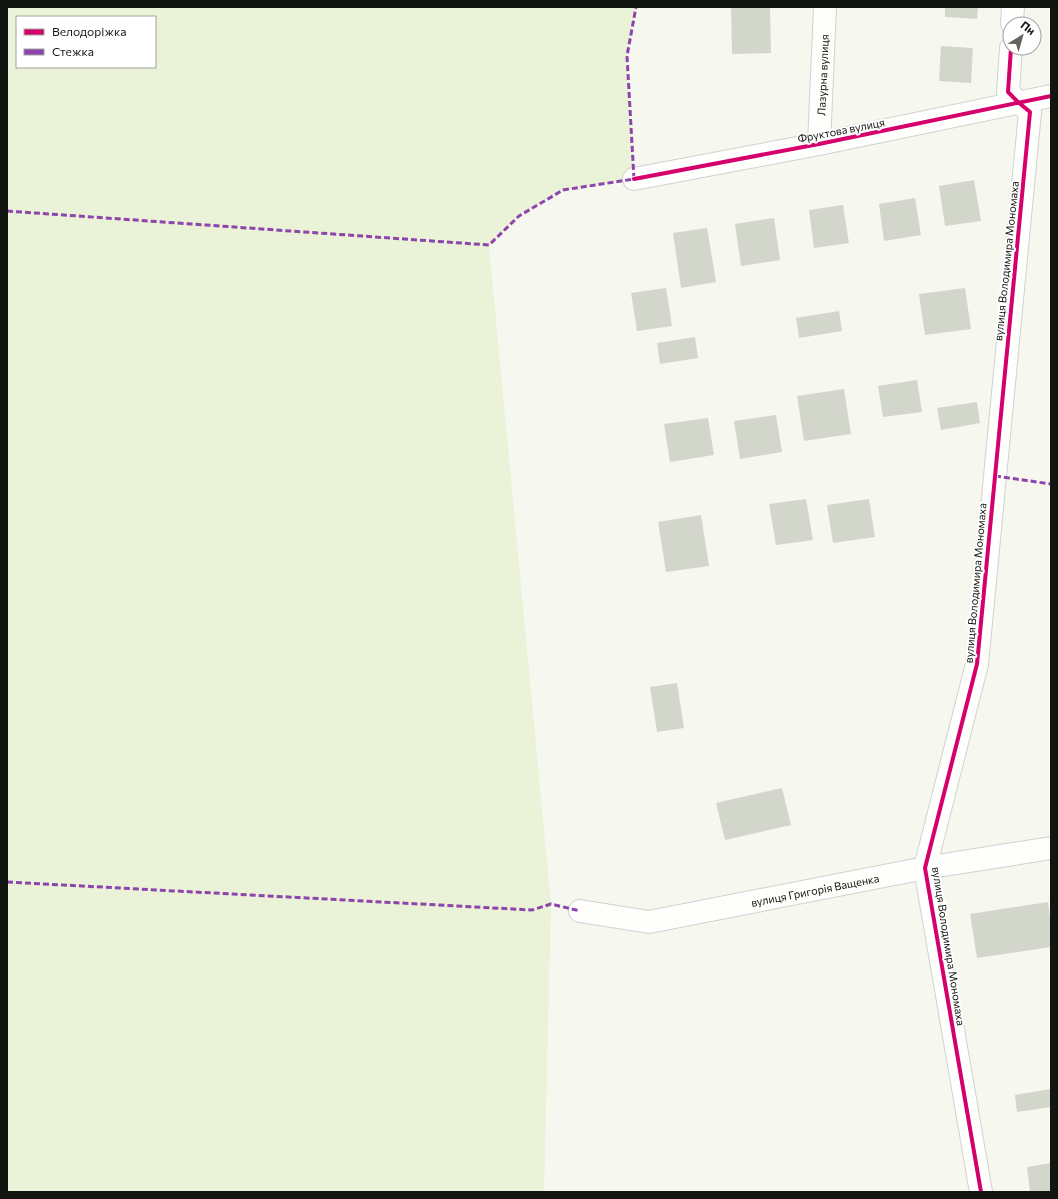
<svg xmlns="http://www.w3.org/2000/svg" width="1058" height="1199" viewBox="0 0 1058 1199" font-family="Commissioner,sans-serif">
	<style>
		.green { fill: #eaf2d7; fill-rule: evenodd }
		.building { fill: #d3d6ca }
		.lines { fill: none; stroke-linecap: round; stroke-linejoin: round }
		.minor-casing { stroke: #d0d2cc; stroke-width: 24 }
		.minor { stroke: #fefefd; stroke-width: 22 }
		.quiet { stroke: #8e44ad; stroke-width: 3; stroke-dasharray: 6 3; stroke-linecap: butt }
		.cycleway-casing { stroke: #fff; stroke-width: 6 }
		.cycleway { stroke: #d6006c; stroke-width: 4 }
		.labels { text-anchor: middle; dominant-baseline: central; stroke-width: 4; stroke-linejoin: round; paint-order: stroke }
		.street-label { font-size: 11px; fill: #131510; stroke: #fff }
	</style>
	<rect width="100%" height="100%" fill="#f6f8f0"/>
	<!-- green -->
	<path class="green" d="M7 7H636L627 56 634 179 563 190 519 216 489 246 551 904 544 1192H7ZM17 17H155V67H17Z"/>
	<!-- building -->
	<path class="building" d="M731 7H770L771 53 732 54Z
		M945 7H978L977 19 945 17Z
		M941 46 973 48 971 83 939 81Z
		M974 180 981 221 945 226 939 186Z
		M915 198 921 235 884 241 879 204Z
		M843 205 849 243 814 248 809 210Z
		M774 218 780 260 741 266 735 224Z
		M707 228 716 282 681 288 673 233Z
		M666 288 672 326 637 331 631 293Z
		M965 288 971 329 925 335 919 294Z
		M839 311 842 331 799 338 796 318Z
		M695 337 698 358 660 364 657 343Z
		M917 380 922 412 883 417 878 386Z
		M844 389 851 434 804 441 797 396Z
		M977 402 980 423 941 430 937 408Z
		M776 415 782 452 740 459 734 421Z
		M708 418 714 455 670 462 664 424Z
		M806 499 813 540 776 545 769 504Z
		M869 499 875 537 833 543 827 505Z
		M701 515 709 566 666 572 658 522Z
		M677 683 684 728 657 732 650 687Z
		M782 788 791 825 725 840 716 803Z
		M1048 902 1051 925V947L977 958 970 914Z
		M1051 1089V1107L1017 1112 1015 1095Z
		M1051 1163V1192H1030L1027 1167Z"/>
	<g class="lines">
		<defs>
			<g id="minor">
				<path d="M1012 24 1013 7"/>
				<path id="s1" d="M819 144 825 7"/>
				<path d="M634 179 819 144 1051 96"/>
				<path id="s2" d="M580 911 649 922 925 868 1051 848"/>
				<path d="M981 1192 925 868 977 664 1030 112 1018 102 1008 92 1011 48"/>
			</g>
		</defs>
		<!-- minor casing -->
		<use href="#minor" class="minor-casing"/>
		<!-- minor -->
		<use href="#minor" class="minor"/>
		<!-- quiet -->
		<path class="quiet" d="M7 211 489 245 519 216 563 190 634 179 627 56 636 7
			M995 476 1051 484
			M7 882 532 910 551 904 580 911"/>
		<defs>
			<path id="cycleway" d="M634 179 819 144 1051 96
				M981 1192 925 868 977 664 1030 112 1018 102 1008 92 1011 48"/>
		</defs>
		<!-- cycleway casing -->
		<use href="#cycleway" class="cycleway-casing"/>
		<!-- cycleway -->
		<use href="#cycleway" class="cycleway"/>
	</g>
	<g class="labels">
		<!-- street labels -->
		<g class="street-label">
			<text stroke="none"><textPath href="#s1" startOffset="69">Лазурна вулиця</textPath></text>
			<text transform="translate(841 130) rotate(-11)">Фруктова вулиця</text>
			<text transform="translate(1006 261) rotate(-84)">вулиця Володимира Мономаха</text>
			<text transform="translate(975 583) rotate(-85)">вулиця Володимира Мономаха</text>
			<text stroke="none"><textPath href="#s2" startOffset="239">вулиця Григорія Ващенка</textPath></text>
			<text transform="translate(949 946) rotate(81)">вулиця Володимира Мономаха</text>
		</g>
	</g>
	<!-- border -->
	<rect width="1058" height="1199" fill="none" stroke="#131510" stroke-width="16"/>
	<!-- legend -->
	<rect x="16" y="16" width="140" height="52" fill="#ffffff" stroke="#a1a19f"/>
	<rect x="24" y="29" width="20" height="6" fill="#d6006c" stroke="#a1a19f"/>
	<text x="52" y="36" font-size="12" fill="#131510">Велодоріжка</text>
	<rect x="24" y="49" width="20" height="6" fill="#8e44ad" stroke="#a1a19f"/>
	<text x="52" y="56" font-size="12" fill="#131510">Стежка</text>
	<!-- north arrow -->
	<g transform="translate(1022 36) rotate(37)"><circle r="19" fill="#ffffff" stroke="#a1a19f"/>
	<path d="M0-3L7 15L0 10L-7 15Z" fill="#62645e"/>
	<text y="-6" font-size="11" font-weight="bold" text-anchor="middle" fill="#131510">Пн</text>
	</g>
</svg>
